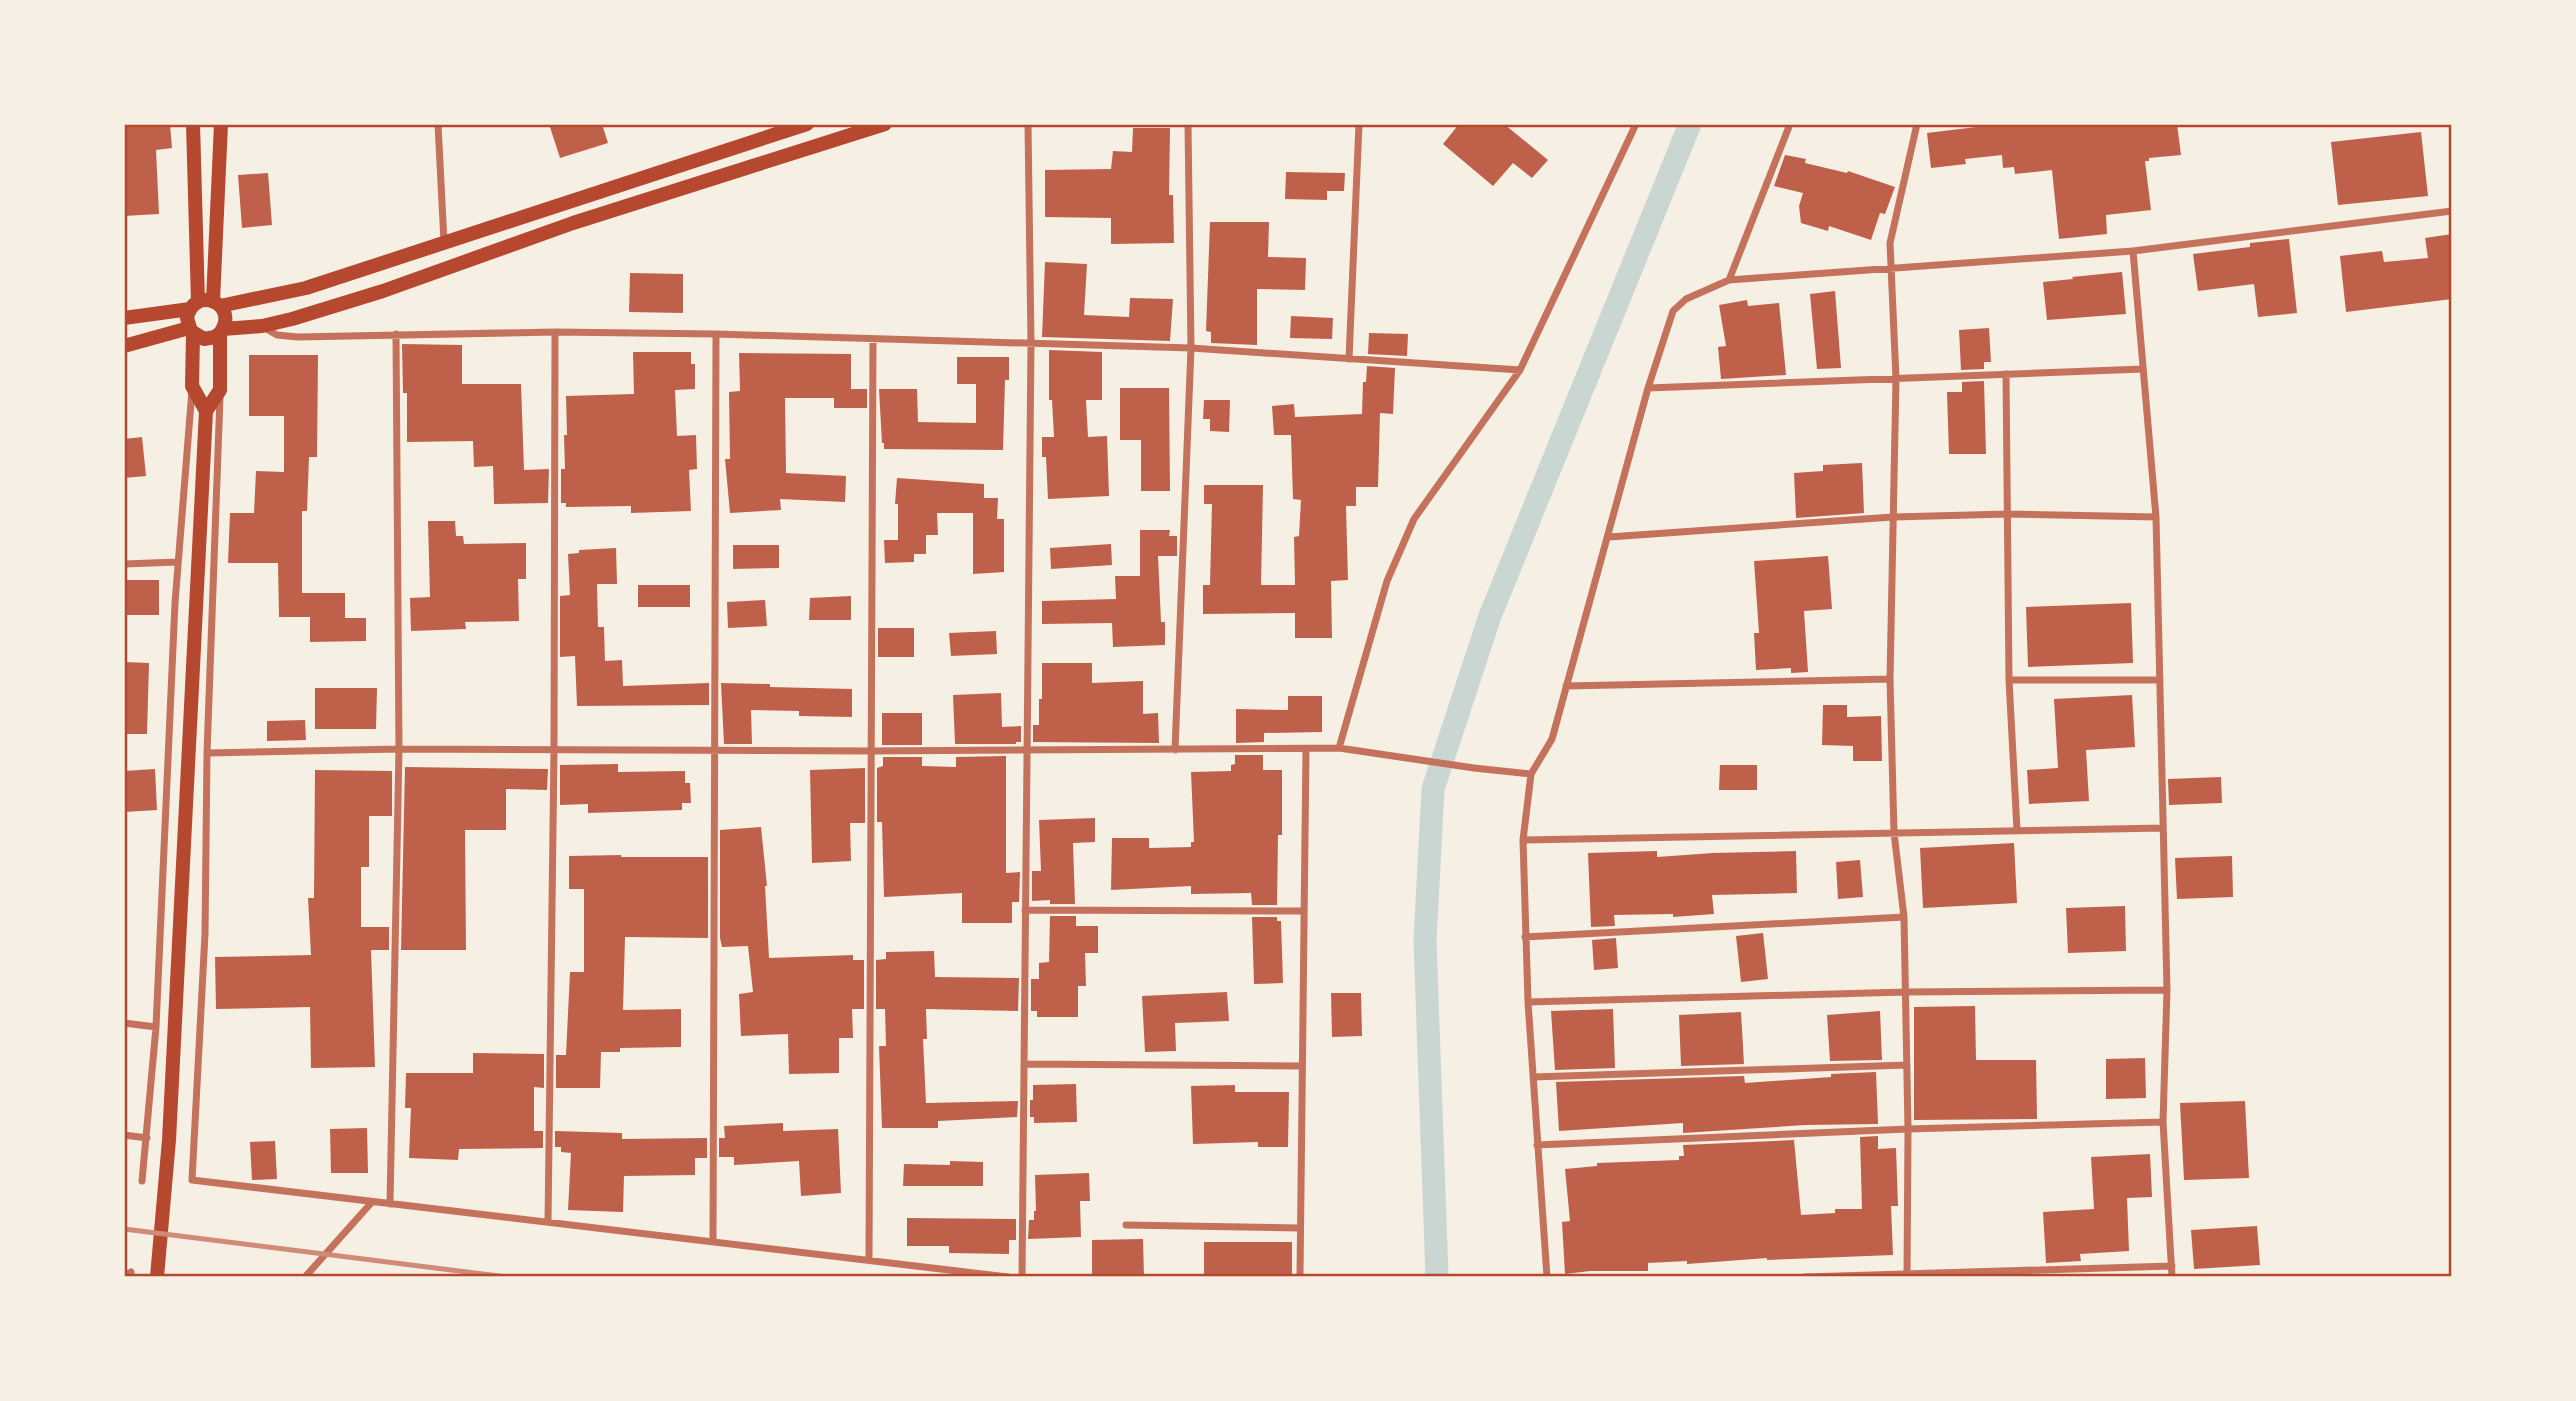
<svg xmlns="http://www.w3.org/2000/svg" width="2576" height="1401" viewBox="0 0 2576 1401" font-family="Cabin,sans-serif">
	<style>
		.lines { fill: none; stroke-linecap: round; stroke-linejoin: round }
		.canal { stroke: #c9d6d2; stroke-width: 23 }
		.building { fill: #bf614a }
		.minor { stroke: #c5725c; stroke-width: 7 }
		.primary { stroke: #b5482f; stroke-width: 14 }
		.rail { stroke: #cf8b77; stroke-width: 5 }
		.neatline { fill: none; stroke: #b5482f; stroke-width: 2.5 }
	</style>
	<rect width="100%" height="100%" fill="#f6efe4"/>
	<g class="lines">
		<!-- canal -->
		<path class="canal" d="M1437 1277 1425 941 1433 789 1490 616 1690 124"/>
	</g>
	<!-- building -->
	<path class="building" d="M124 124H170L172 148 156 150 159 214 124 216Z
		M549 124H602L608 143 560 158Z
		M1459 124H1504L1548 160 1532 178 1513 163 1493 186 1443 144Z
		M2001 124H2177L2181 155 2149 158V161H2145L2151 210 2106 215 2107 234 2059 239 2052 170 2015 174 2014 167 2003 168 2002 155 1965 159 1966 164 1931 168 1927 133Z
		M1133 128H1170L1169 195H1173L1174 243 1111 244V218L1045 217V170L1111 169 1113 151 1132 152Z
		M2421 132 2428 196 2338 205 2331 142Z
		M1785 155 1806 159 1805 163 1847 173 1848 171 1895 187 1885 214 1880 213 1871 240 1829 226 1828 231 1801 223 1799 206 1803 193 1774 186Z
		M1286 172 1345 173 1344 191H1327V200L1285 199Z
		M268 173 272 225 242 228 238 175Z
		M1210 222H1269L1268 257 1306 258 1305 290 1257 289V345L1211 343V332L1206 331Z
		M2452 234V299L2346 312 2340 256 2382 251 2384 262 2428 258 2425 238Z
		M2289 239 2297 313 2258 317 2254 284 2198 291 2193 254 2250 247V243Z
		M1045 262 1087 264 1084 315 1129 317 1130 298 1173 299 1170 341 1042 337Z
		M2122 272 2126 314 2047 320 2043 282 2073 279 2072 277Z
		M630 273 683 274V313L629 312Z
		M1835 291 1841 368 1817 369 1810 294Z
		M1747 300 1748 306 1779 303 1786 375 1721 379 1718 347 1726 346 1719 305Z
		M1291 316 1333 318 1332 339 1290 338Z
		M1989 328 1991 362H1984V369L1961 370 1959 330Z
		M1369 333 1408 334 1407 356 1368 354Z
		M402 344 462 345V384H521L524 470 549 469 548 503 494 504 493 466 474 467 473 441 407 442V393H403Z
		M1049 350 1102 352V400H1086L1088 437 1107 436 1109 496 1048 499 1046 457H1042V437H1054L1052 400H1049Z
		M633 352H691V364H695V389L675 390 677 436 696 435 697 469 689 470 691 511 631 513V506L566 507V503H561V469H565L564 435H567L566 396 634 394Z
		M739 353 851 354V389H867V408H834V398H785L786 473 846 476 845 502 780 499 781 510 730 513 725 459H730L729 392 740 391Z
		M249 355H318L317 457H309L307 511H302V593H345V618H366V641L310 642V617H279L278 563H228L230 513H254L256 471 284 472V416H249Z
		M957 357H1009V380H1005L1003 450 884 449V443H882L879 389H917L918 422 976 423V384H957Z
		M1367 366 1395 368 1393 414 1380 413 1378 487H1356V506H1346L1348 580 1331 581 1332 638H1295V613L1203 614V585H1210L1212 504H1204V485H1263L1261 585H1295L1294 537 1299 536 1301 500 1293 499 1291 435H1274L1272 406 1294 404 1295 417 1362 414 1363 382H1366Z
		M1984 381 1986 454H1949L1947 392H1962V382Z
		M1120 388H1169L1170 491H1141V440H1120Z
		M1204 400H1230L1229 432 1210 431V419H1203Z
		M142 437 146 476 124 478V439Z
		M1862 463 1864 513 1796 518 1794 473 1823 471V465Z
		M897 478 984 484V498H998L997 519H1004V572L973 574V513H937L938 535H926V554H914V562L885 563 884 540H898V504H895Z
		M428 521H455L456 536H463L464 544 526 543V579H518L519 621 465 622 466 629 411 631 410 598 430 597Z
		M1140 530H1170L1169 536H1177V556H1158L1161 622H1165V645L1113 647 1112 623 1042 624V601L1116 599 1115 576H1140Z
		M1111 544 1112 565 1051 569 1050 548Z
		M733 545H779V568L733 569Z
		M616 548 617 584H597L598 627H604L605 661 622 660 623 686 709 683V705L577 706 575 656 560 657V596L570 595 568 554 579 553V550Z
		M1828 556 1832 609 1804 611 1808 672 1791 673V668L1756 670 1754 633H1759L1754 561Z
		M124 580H159V615H124Z
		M638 585H690V607H638Z
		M851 596V620H809L810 598Z
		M765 600 767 626 728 628 727 602Z
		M2131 603 2133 663 2028 667 2026 607Z
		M878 628H914V657H878Z
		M996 631 997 654 951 656 949 633Z
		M124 662 149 663 147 734H124Z
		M1042 663H1092V683L1143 681V714L1158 713 1159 743 1033 742V725H1039V699H1042Z
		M721 683 770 684V687L852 689V717L799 716V711L751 710 752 744H724Z
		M315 688H377L376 729H315Z
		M1001 693 1002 727 1021 726V742H1016V744H955L953 695Z
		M2132 695 2135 747 2086 750 2089 801 2029 804 2027 770 2058 768 2054 699Z
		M1288 696H1322V732L1264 733V742L1236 743V709L1288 710Z
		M1823 705H1847V717L1881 716 1882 761H1853V746L1822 745Z
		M882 713H922V745H882Z
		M305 720 306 740 267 741V721Z
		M1235 755H1263V770H1282V835H1278L1277 905H1252L1251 893 1191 894V886L1111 890 1112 838H1149V848L1191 847V842H1194L1191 772 1231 771V765L1235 764Z
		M1006 756V873L1020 872 1019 902H1012V923H962V893L884 897 882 822H877V768L883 766V757H922V766L956 767V757Z
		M618 764V772L685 771V783H690L691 803H682V810L588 813V804L560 805V765Z
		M1720 765H1757V790H1719Z
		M405 767 548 769 547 790 506 789V830H465L466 950H401Z
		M865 768V823H850L851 861 812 863 810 770Z
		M155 769 157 810 124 812V771Z
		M315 770 392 771V816H369V867H361V927H389V950H371L375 1067 311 1068 310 1007 216 1009 215 957 311 955 308 898H314Z
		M2221 777 2222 803 2169 805 2168 779Z
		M1095 818V842L1073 843 1075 904H1050V900L1032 901V871H1041L1039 820Z
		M761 827 767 886H765L769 958 853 955V960H864V1009H852L853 1038H839V1073L789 1074 788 1034 741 1036 739 994 753 992 748 946 722 947 720 938V830Z
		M2014 843 2017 903 1923 908 1920 848Z
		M1657 851V857L1713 853 1796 851 1797 893 1712 895 1714 914 1673 917V914L1614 915 1615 926 1591 927 1588 853Z
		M621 855V857H708V938L625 937 623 1010 681 1009V1047L620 1048V1052H601L600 1088H556V1055H566L570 972H584V889H569V856Z
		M2232 856 2233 897 2177 899 2175 858Z
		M1860 860 1863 897 1838 899 1836 862Z
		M2125 906 2126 951 2068 953 2066 908Z
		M1050 916H1076V926H1098V953H1085L1086 986H1078V1017H1037V1011H1031V979H1039V963L1049 962Z
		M1252 917H1277V921H1281L1283 983 1254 984Z
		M1763 933 1768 979 1741 982 1736 936Z
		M1616 938 1618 968 1594 970 1592 940Z
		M934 951 935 977 1019 978 1018 1011 926 1009 927 1039H923L926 1103 1018 1101 1017 1117 938 1121V1128H882L879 1046H886L885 1009H876V960L886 959V952Z
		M1227 992 1229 1021 1175 1023 1176 1051 1145 1052 1142 996Z
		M1331 993H1361L1362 1036 1332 1037Z
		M1975 1006 1976 1060H2036L2037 1119 1914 1120V1007Z
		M1613 1009 1615 1068 1555 1070 1551 1011Z
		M1880 1011 1882 1060 1830 1061 1827 1015Z
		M1741 1012 1744 1064 1681 1066 1679 1015Z
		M473 1053 544 1054V1088L534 1087V1131H543V1148L459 1149 458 1160 409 1158 411 1108H405L406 1073H473Z
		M2145 1058 2146 1098 2106 1099V1059Z
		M1876 1072 1878 1124 1805 1125 1683 1133V1123L1559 1131 1556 1082 1744 1076 1745 1083 1831 1077V1074Z
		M1076 1084 1077 1122 1034 1123V1117H1030V1100H1033V1085Z
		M1235 1085V1092H1289L1288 1147H1258V1142L1193 1144 1191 1086Z
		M2245 1101 2249 1178 2184 1180 2180 1103Z
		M783 1123V1131L838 1129 841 1193 801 1196 799 1161 734 1165V1157H719V1138H725L724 1126Z
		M367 1128 368 1173H331L330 1129Z
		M555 1131 622 1133V1139L707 1138V1158H695V1175L624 1176 623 1212 568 1210 571 1153 561 1152V1147H555Z
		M1878 1136V1149L1896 1148 1898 1206H1891L1893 1255 1767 1260V1258L1687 1264V1261L1648 1263V1271H1590L1565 1274 1562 1222 1570 1221 1565 1169 1597 1166V1163L1679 1160V1156H1684L1683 1145 1794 1140 1801 1215 1835 1213V1209H1862L1860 1137Z
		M275 1141 277 1179 252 1180 250 1142Z
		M2150 1154 2152 1197 2127 1198 2129 1251 2080 1254 2081 1261 2046 1263 2043 1212 2094 1209 2091 1157Z
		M950 1161 983 1162V1186H903L904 1164 950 1165Z
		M1089 1173 1090 1201H1080L1081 1237 1028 1239 1029 1220H1034V1211H1036L1035 1175Z
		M907 1218 1016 1219V1240H1009V1254L949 1253V1246H907Z
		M2257 1226 2260 1265 2194 1269 2191 1230Z
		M1143 1239 1144 1277H1092V1240Z
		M1204 1242H1292V1277H1204Z"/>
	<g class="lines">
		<!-- minor -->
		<path class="minor" d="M438 124 444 242
			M1790 124 1729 280 2133 251
			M263 327 277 335 298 337 555 332 716 334 1191 348 1520 370 1636 124
			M1349 359 1359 124
			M2006 374 2009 680 2017 830
			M1648 388 2143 369
			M220 397 207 753 205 934 192 1180 1008 1277
			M1609 537 1893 517 2008 514 2156 517
			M124 564 178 562
			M2009 680H2160
			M1566 686 1890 679
			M1339 748 1387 581 1414 519 1520 370
			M1175 750 1191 348 1188 124
			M207 753 399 749 870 751 1339 748 1474 768 1531 774
			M1523 840 2163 828
			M1025 910 1303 911
			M1525 937 1904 917
			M1528 1002 1906 992 2167 990
			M124 1023 156 1027
			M1024 1064 1302 1066
			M1533 1077 1907 1065
			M124 1135 147 1138
			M1537 1145 1908 1129 2163 1122
			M142 1181 156 1027 175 603 192 390
			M390 1204 399 749 396 334
			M548 1222 554 750 555 332
			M1126 1225 1300 1228
			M713 1241 716 334
			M869 1260 873 339
			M124 1276 131 1272
			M305 1277 372 1202
			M1022 1277 1031 343 1028 124
			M1300 1277 1306 749
			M1547 1277 1528 1002 1523 840 1531 774 1552 739 1648 388 1673 311 1686 299 1729 280
			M1804 1277 2172 1266
			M1907 1277 1908 1129 1904 917 1894 833 1890 679 1896 379 1890 243 1917 124
			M2172 1277 2163 1122 2167 990 2156 517 2133 251 2452 211"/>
		<!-- primary -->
		<path class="primary" d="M193 124 198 302
			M213 301 221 124
			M220 306 306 288 807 124
			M124 318 190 309
			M223 329 262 326 292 319 383 291 573 223 885 124
			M124 346 189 328
			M206 411 220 390V333C241 304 194 284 187 318L191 331 204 339 215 337 220 333
			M157 1277 169 1140 206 411 192 386 193 334"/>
		<!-- rail -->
		<path class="rail" d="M124 1229 507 1277"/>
	</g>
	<!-- border -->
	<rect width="2576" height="1401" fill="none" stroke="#f6efe4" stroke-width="252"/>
	<rect x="126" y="126" width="2324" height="1149" class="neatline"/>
</svg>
